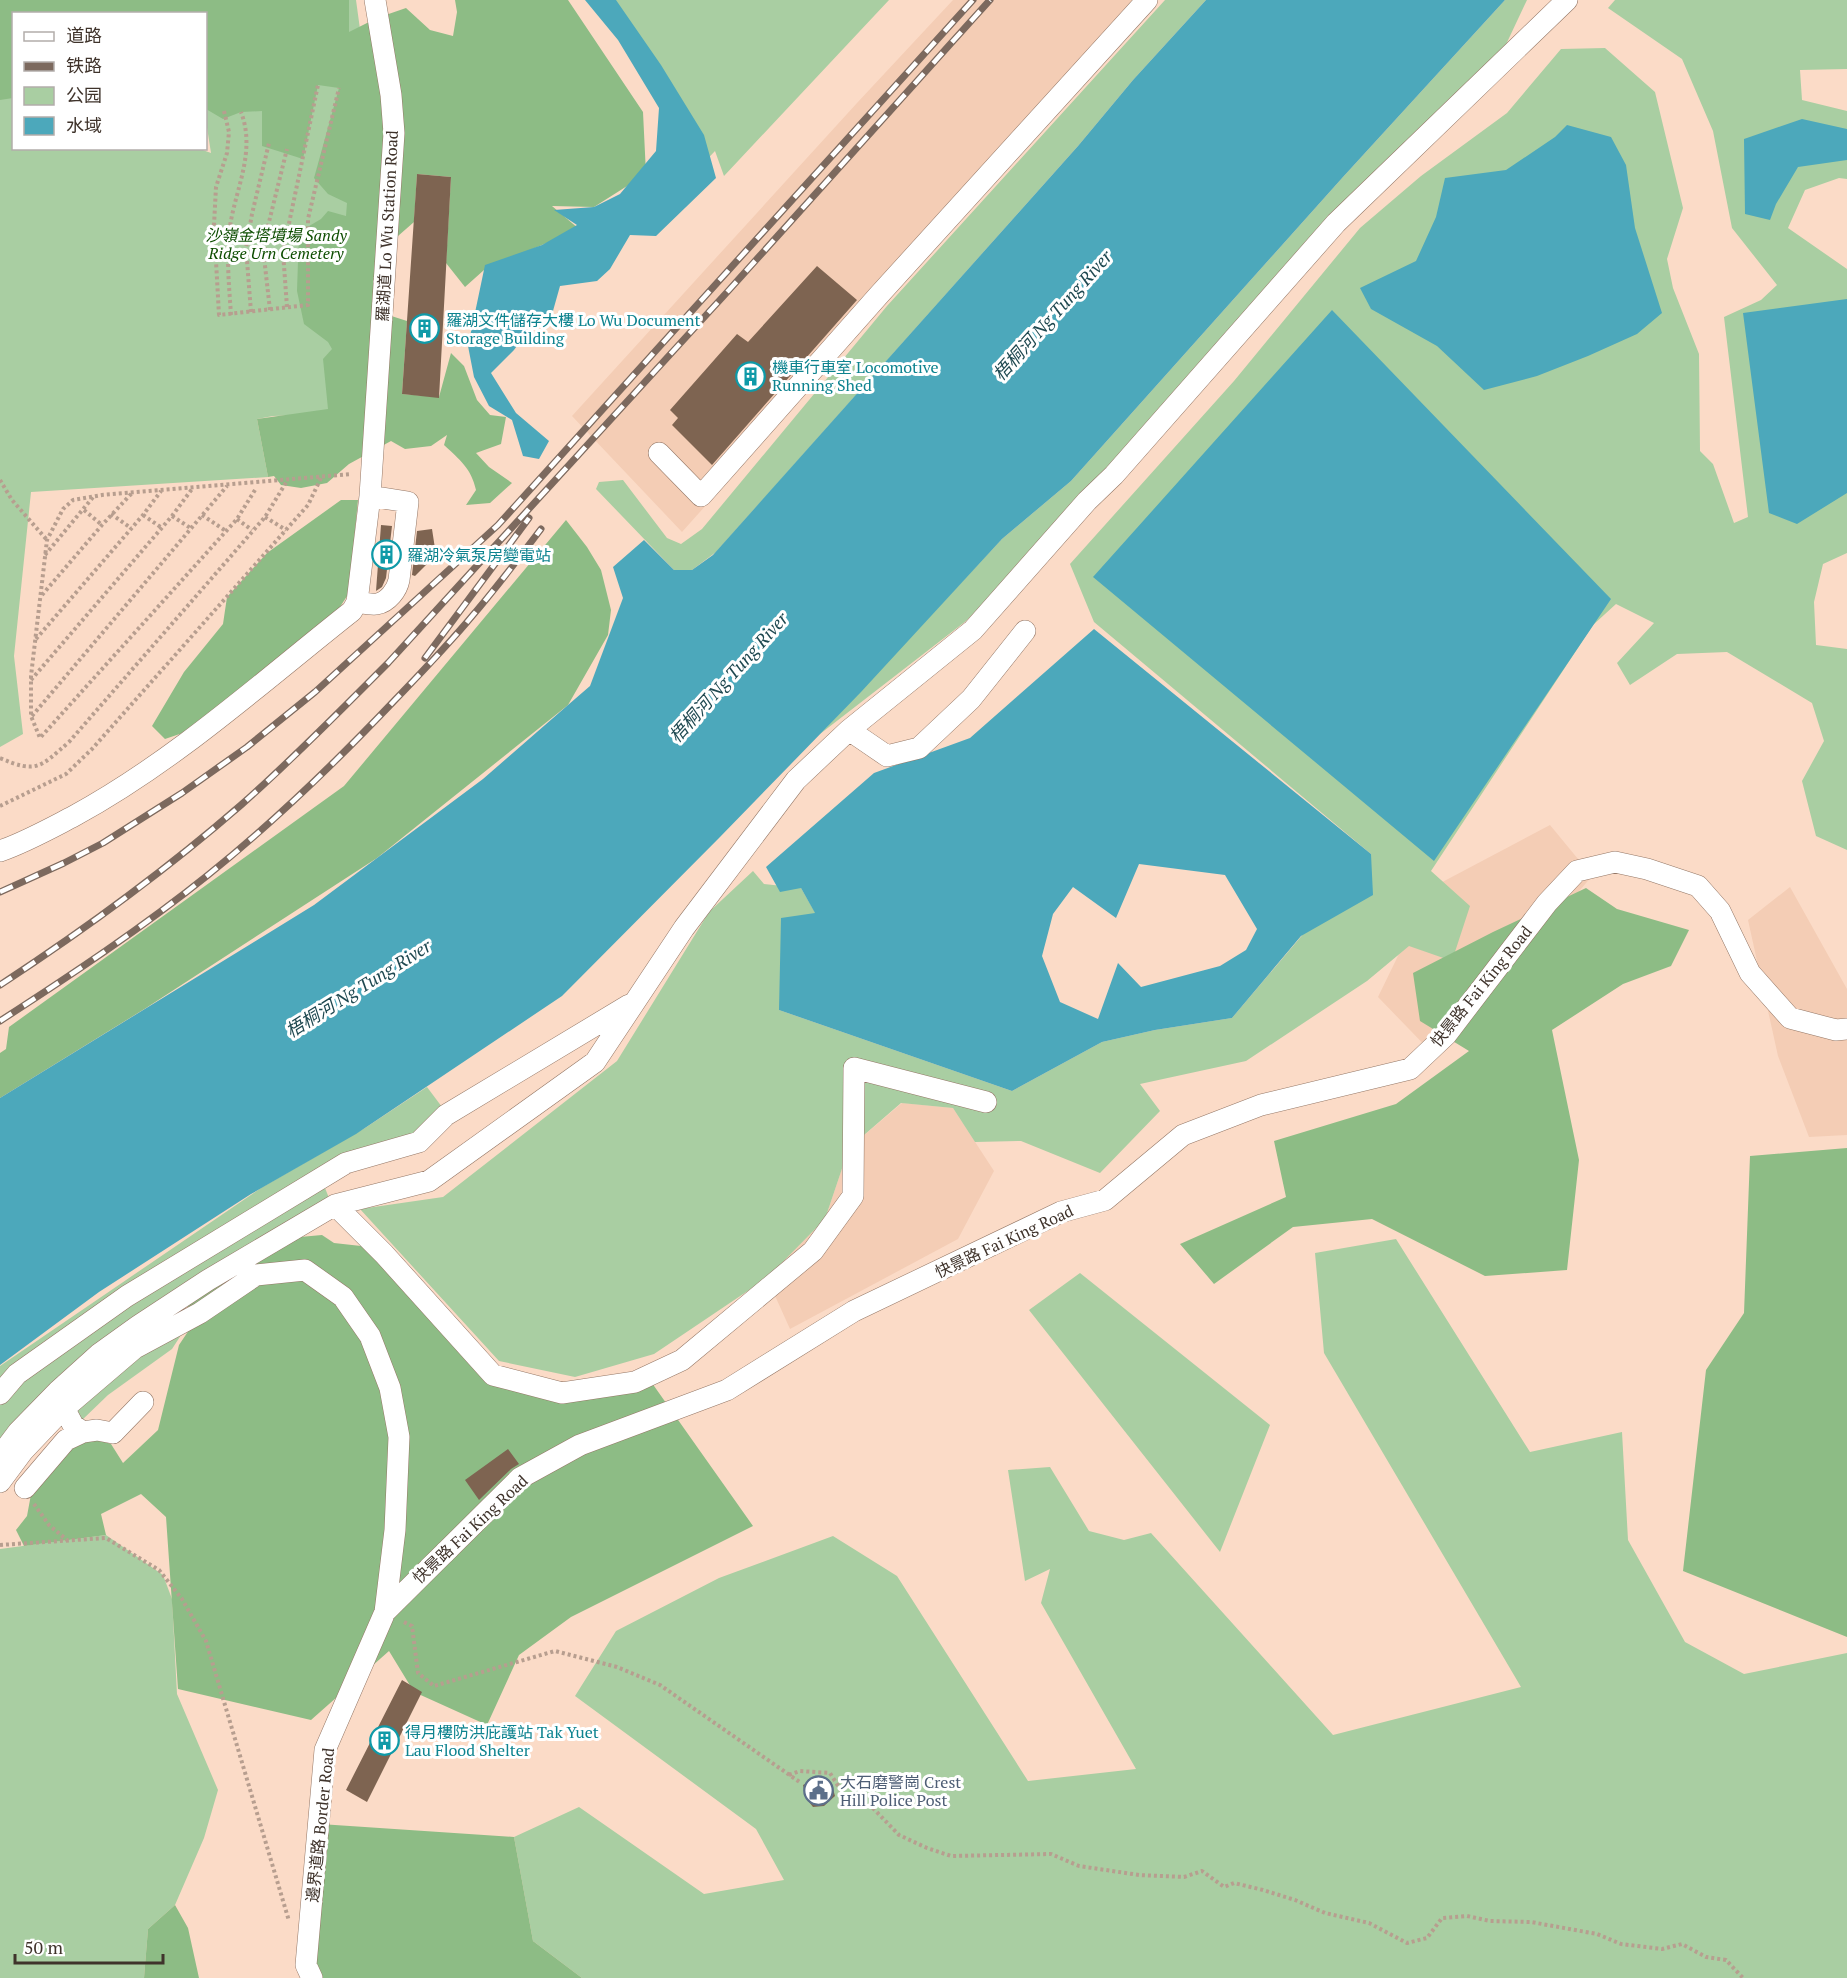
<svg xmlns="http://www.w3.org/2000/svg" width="1847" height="1978" viewBox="0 0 1847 1978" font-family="'PT Serif','Noto Sans SC',serif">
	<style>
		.built { fill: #f4cdb5 }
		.green { fill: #a9cea2 }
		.forest { fill: #8dbc85 }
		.water { fill: #4ca8bb; fill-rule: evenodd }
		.building { fill: #7e6451 }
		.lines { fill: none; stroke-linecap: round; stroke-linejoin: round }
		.minor-casing { stroke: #947766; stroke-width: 22 }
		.path { stroke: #b79e8f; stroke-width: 4; stroke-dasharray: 3 3; stroke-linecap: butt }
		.minor { stroke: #fff; stroke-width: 21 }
		.rail-casing { stroke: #7c695e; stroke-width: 7 }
		.rail { stroke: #fff; stroke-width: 4.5; stroke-dasharray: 14; stroke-linecap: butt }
		.labels { text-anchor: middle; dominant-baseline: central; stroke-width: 6; stroke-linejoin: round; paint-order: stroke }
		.street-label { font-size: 16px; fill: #3f332b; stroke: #fff }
		.park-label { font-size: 16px; font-style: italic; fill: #0d4d00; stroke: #fff }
		.culture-label { font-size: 16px; fill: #0d838f; stroke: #fff; text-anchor: start }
		.service-label { font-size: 16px; fill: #4e5e75; stroke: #fff; text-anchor: start }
		.water-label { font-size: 18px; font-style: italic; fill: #1e4850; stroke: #fff }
	</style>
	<rect width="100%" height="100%" fill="#fbdbc7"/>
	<!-- built -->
	<path class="built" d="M953 0H1158L682 532 572 416 857 103Z
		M1550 825 1592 876 1437 1058 1378 997 1431 888Z
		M1790 887 1847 989V1135L1809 1137 1778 1056 1748 920Z
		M902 1103 953 1108 994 1171 958 1239 790 1329 767 1278 825 1219 849 1148Z"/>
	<!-- green -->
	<path class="green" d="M210 0H356L372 117 353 413 273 416 257 419 268 477 31 492 14 656 23 734 0 747V97L13 95 14 148H197L211 153 206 121V58Z
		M599 0H889L724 176 715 151 675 193 674 88Z
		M1165 0H1206L1133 80 1078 146 716 552 692 570H674L596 489 599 482 623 480 667 538 681 544 702 529 887 306Z
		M1505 0H1527L1494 70 966 621 820 734 1002 539 1071 481 1343 177Z
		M1615 0H1847V69L1800 70 1802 100 1847 111V179L1839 178 1805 190 1788 228 1847 269V553L1823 564 1814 602 1816 645 1847 649V850L1816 836 1802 781 1824 741 1812 703 1727 652 1677 654 1630 685 1617 663 1654 623 1616 604 1593 625 1431 871 1470 906 1452 961 1409 946 1367 981 1246 1061 1140 1084 1160 1111 1100 1173 1021 1141 975 1142 953 1108 901 1103 849 1148 825 1219 767 1278 654 1354 575 1377 499 1361 360 1209 443 1197 617 1061 709 912 753 871 764 884 801 888 816 914 779 1010 1012 1091 1102 1042 1155 1030 1232 1018 1371 854 1094 622 1070 564 1234 381 1360 228 1421 176 1507 113 1561 49 1605 48 1655 92 1683 208 1667 259 1673 288 1699 354 1700 451 1713 464 1734 523 1748 517 1724 317 1761 300 1777 285 1732 228 1713 131 1682 59 1608 8Z
		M427 1087 445 1111 419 1142 321 1178 329 1198 0 1441V1366L261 1188 365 1128Z
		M1396 1239 1530 1452 1622 1432 1628 1540 1685 1642 1744 1674 1847 1653V1978H582L533 1941 514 1837 579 1807 704 1894 784 1880 756 1829 575 1696 616 1631 719 1578 833 1536 897 1576 1028 1781 1136 1769 1041 1603 1050 1569 1025 1581 1008 1470 1050 1467 1089 1531 1124 1540 1151 1533 1333 1735 1521 1687 1324 1353 1315 1253Z
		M1080 1273 1270 1425 1220 1552 1029 1310Z
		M183 1332 172 1349 108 1395 80 1422 71 1411C107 1381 141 1352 183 1332Z
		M106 1535 163 1575 172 1599 177 1694 218 1790 204 1838 175 1905 148 1929 144 1978H0V1549Z"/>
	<!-- forest -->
	<path class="forest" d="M0 0H349V32L377 18 406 8 430 30 453 36 457 12 455 0H568L643 112 646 174 594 207 552 206 579 229 484 270 465 287 446 263 451 177 417 174 414 222 390 243 382 313 407 321 402 394 439 397 451 353 464 366 477 400 490 415 506 417 501 444 476 453 489 467 512 483 490 503 466 505 476 490C471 468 460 460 444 445L447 435 431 446 405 449 391 441 349 464 327 483 301 488 281 485 274 476 268 477 257 419 328 409 323 359 332 349 328 342 304 324 297 291 299 232 321 219 328 211 346 216 347 203 328 194 314 178 339 88 318 85 303 159 262 146V111L241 112 223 119 206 109V14H14L13 98 0 100Z
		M341 500H358L349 593 340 607 212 723 165 739 152 726 184 672 223 624 227 597 267 553Z
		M566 520 587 547 601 570 611 610 608 635 568 705 377 858 146 1008 0 1098V1053L6 1049 9 1027 344 786Z
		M1586 888 1617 909 1689 930 1671 966 1623 984 1552 1030 1579 1160 1567 1270 1485 1276 1372 1219 1293 1227 1214 1284 1180 1244 1286 1197 1274 1141 1396 1104 1469 1051 1420 1021 1413 973 1493 932Z
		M1847 1148V1637L1683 1571 1706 1370 1744 1313 1750 1156Z
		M322 1235 334 1243 379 1248 500 1377 573 1391 647 1376 753 1526 571 1617 519 1655 487 1725 414 1692 389 1651 311 1720 178 1689 166 1517 141 1494 101 1514 106 1535 24 1546 16 1530 27 1516 32 1489 61 1452 89 1437 111 1444 123 1463 158 1430 179 1345 193 1324 185 1298 278 1239Z
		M320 1824 514 1837 533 1941 582 1978H312Z
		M175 1905 188 1928 199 1978H144L148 1929Z"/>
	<!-- water -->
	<path class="water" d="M585 0H616L661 65 704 135 716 178 656 236 630 235 610 269 597 281 560 286 551 318 534 322 514 350 491 373 516 413 549 441 539 459 523 456 512 420 489 406 474 377 468 346 485 265 542 245 577 225 554 210 594 207 620 194 656 151 659 108 618 40Z
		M1206 0H1505L1343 177 1071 481 1002 539 861 692 720 837 562 996 356 1134 251 1194 99 1292 0 1365V1098L314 905 483 779 568 705 590 686 623 598 613 567 644 540 674 570H692L713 555 1078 146 1133 80Z
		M1802 119 1847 129V160L1798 167 1776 204 1770 220 1745 214 1744 139Z
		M1567 125 1611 137 1626 165 1635 228 1662 313 1637 334 1588 356 1537 376 1484 390 1437 346 1371 309 1360 288 1416 261 1436 217 1445 178 1506 170 1555 137Z
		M1847 299V493L1797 524 1769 513 1743 313Z
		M1332 310 1611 599 1434 861 1093 577Z
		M1094 629 1371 854 1373 895 1301 936 1232 1018 1155 1030 1102 1042 1012 1091 779 1010 781 918 815 913 801 888 780 892 766 867 874 773 970 738ZM1139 864 1225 875 1257 929 1246 950 1220 966 1141 987 1118 963 1098 1019 1060 1002 1042 956 1053 914 1073 887 1116 918Z"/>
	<!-- building -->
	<path class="building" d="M417 174 451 177 439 398 402 394Z
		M817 266 857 300 712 465 672 425 678 418 670 410 737 334 748 342Z
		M381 525 392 526 386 578 382 587 376 591Z
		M432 529 436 555 415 576 412 575 417 531Z
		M508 1449 519 1464 511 1469 479 1500 465 1480Z
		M402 1680 422 1692 367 1802 346 1790Z
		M815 1779 831 1782 835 1796 824 1806 813 1807 806 1798 803 1785Z"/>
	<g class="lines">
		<defs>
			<path id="minor" d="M659 453 701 496 878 296 1147 0
				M357 602C363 603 371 605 377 604 388 602 397 590 399 580L408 502 370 496
				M849 730 973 630 1087 501 1114 475 1336 223 1567 0
				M0 851C26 842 49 829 74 816 175 761 262 682 352 611L357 602 370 496 394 133 391 95 375 0
				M335 1205 384 1254 493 1375 562 1393 635 1382 682 1360 813 1251 853 1196 854 1068 986 1102
				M0 1394 17 1374 127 1296 346 1163 419 1142 446 1115 629 1005
				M64 1408 73 1425 83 1432 97 1430 113 1433 143 1402
				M0 1456 18 1432 58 1391 99 1354 138 1326 208 1280 335 1205 429 1181 595 1062 684 928 796 780 849 730 887 756 919 748 971 699 1025 631
				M0 1482 23 1451 60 1412 135 1348 200 1313 256 1275 305 1270 343 1297 370 1336 390 1388 399 1437 395 1530 385 1612 325 1750 306 1965 312 1978
				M25 1488 66 1440 83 1432
				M385 1612 520 1478 580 1445 727 1390 854 1311 1061 1212 1105 1200 1183 1135 1261 1105 1410 1069 1446 1035 1547 903 1577 871 1615 862 1647 869 1698 886 1720 911 1750 973 1790 1018 1836 1030 1847 1029"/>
		</defs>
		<!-- minor casing -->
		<use href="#minor" class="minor-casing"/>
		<!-- path -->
		<path class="path" d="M224 111 229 132 227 153 216 187 214 225 219 315 308 305V219L339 88
			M287 307 283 252 318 85
			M270 310 264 257 267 230 287 149
			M251 312 246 248 252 214 269 143
			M231 315C229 285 226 255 230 226 236 188 256 151 241 112
			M0 480 12 500 47 540
			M255 490 237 519 40 738 31 716V676L47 540 63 509 73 500 102 495 351 474
			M84 510 102 525
			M111 514 131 528
			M143 515 162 528
			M202 515 226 531
			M172 516 192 529
			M265 517 286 530
			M237 519 252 530
			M45 555 94 496
			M42 595 102 525 132 493
			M36 639 143 515 161 491
			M31 680 172 516 192 489
			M32 716 227 486
			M0 758C37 774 40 767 69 742L265 517 287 481
			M0 806 66 774 92 749 308 505 321 478
			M34 1504 49 1525 67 1540
			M0 1545 106 1538 159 1570 182 1599 206 1641 289 1921
			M404 1622 412 1626 418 1673 434 1686 555 1651 617 1667 660 1685 801 1783
			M789 1775 800 1771 830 1773 847 1800 867 1802 899 1835 927 1848 951 1856 1051 1854 1079 1866 1139 1875 1184 1877 1202 1871 1224 1887 1234 1883 1263 1890 1295 1900 1325 1913 1369 1923 1407 1943 1427 1938 1442 1918 1467 1916 1490 1921 1531 1922 1597 1934 1621 1944 1662 1949 1682 1944 1706 1957 1726 1960 1743 1978"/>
		<!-- minor -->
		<use href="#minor" class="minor"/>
		<defs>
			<path id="rail" d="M425 658 529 518
				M0 892 64 863 103 843 182 793 247 747 315 692 498 525 973 0
				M0 985C84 930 165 871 241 805 292 760 340 711 388 663L729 290 990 0
				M0 1021C71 975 142 928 208 875 274 822 335 763 394 701 421 673 448 645 473 615 497 587 519 558 541 529"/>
		</defs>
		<!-- rail casing -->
		<use href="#rail" class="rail-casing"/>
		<!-- rail -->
		<use href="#rail" class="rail"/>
	</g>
	<!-- icons -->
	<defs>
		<symbol id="building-ring" viewBox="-11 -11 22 22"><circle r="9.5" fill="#fff" stroke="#0f9aa8" stroke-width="1.5"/><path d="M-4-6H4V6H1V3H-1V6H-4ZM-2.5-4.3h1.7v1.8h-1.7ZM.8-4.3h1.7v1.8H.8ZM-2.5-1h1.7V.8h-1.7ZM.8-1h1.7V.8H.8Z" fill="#0f9aa8"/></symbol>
		<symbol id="civic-ring" viewBox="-11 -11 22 22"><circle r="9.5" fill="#fff" stroke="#5c6f8a" stroke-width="1.5"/><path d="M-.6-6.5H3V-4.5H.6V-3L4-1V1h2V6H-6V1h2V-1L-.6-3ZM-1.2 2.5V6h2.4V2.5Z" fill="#5c6f8a"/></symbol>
	</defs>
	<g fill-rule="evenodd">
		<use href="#building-ring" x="408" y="312" width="33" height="33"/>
		<use href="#building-ring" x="734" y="360" width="33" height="33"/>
		<use href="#building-ring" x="370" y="538" width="33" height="33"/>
		<use href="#building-ring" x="368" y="1724" width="33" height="33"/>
		<use href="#civic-ring" x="802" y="1774" width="33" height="33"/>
	</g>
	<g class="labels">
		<!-- street labels -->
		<g class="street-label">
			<text transform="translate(387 226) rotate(-87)">羅湖道 Lo Wu Station Road</text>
			<text transform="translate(1481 986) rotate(-51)">快景路 Fai King Road</text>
			<text transform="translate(1004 1241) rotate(-25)">快景路 Fai King Road</text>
			<text transform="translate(470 1529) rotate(-43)">快景路 Fai King Road</text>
			<text transform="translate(320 1825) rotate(-84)">邊界道路 Border Road</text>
		</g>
		<!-- park labels -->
		<g class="park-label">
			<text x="276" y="235">沙嶺金塔墳場 Sandy<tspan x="276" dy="18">Ridge Urn Cemetery</tspan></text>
		</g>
		<!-- culture labels -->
		<g class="culture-label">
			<text x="446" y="320">羅湖文件儲存大樓 Lo Wu Document<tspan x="446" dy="18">Storage Building</tspan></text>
			<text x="772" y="367">機車行車室 Locomotive<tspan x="772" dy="18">Running Shed</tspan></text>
			<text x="407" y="555">羅湖冷氣泵房變電站</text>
			<text x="405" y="1732">得月樓防洪庇護站 Tak Yuet<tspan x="405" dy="18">Lau Flood Shelter</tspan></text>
		</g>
		<!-- service labels -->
		<g class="service-label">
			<text x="840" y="1782">大石磨警崗 Crest<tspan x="840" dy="18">Hill Police Post</tspan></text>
		</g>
		<!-- water labels -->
		<g class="water-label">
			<text transform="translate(1052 315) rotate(-48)">梧桐河 Ng Tung River</text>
			<text transform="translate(728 677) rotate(-48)">梧桐河 Ng Tung River</text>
			<text transform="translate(358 988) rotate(-32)">梧桐河 Ng Tung River</text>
		</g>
	</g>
	<!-- legend -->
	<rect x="12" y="12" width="195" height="138" fill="#ffffff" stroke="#b2adaa" stroke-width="1.5"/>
	<rect x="24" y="32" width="30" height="9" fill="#ffffff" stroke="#b2adaa" stroke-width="1.5"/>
	<text x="66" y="42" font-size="18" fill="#3f332b">道路</text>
	<rect x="24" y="62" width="30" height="9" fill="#7c695e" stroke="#b2adaa" stroke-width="1.5"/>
	<text x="66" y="72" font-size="18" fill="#3f332b">铁路</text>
	<rect x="24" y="87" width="30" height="18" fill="#a9cea2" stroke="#b2adaa" stroke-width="1.5"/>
	<text x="66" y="102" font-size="18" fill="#3f332b">公园</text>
	<rect x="24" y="117" width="30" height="18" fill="#4ca8bb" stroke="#b2adaa" stroke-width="1.5"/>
	<text x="66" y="132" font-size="18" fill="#3f332b">水域</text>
	<!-- scale -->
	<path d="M15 1954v9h148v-9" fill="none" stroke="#3f332b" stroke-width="3"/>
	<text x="24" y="1954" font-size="18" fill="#3f332b" stroke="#ffffff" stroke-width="4.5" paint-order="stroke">50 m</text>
</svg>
